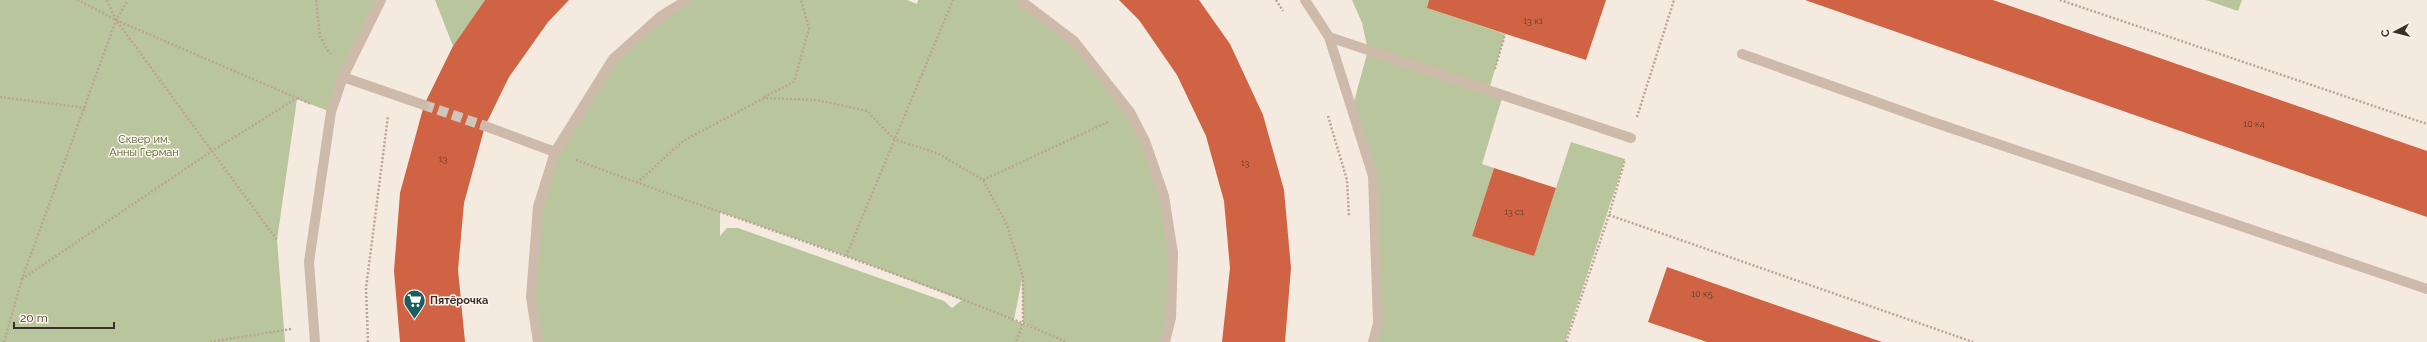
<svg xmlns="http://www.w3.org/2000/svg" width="2427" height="342" viewBox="0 0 2427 342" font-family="Raleway,sans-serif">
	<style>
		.green { fill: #b9c69d; fill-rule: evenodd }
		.building { fill: #cf6343 }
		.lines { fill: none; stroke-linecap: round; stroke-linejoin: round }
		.minor-tunnel { stroke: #d0c5bb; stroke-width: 10; stroke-dasharray: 10 5; stroke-linecap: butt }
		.path { stroke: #bba494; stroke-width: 2.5; stroke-dasharray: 2 2; stroke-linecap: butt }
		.minor { stroke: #cebaaa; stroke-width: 10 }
		.labels { text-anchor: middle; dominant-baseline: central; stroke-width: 3; stroke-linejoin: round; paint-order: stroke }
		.number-label { font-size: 9px; fill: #603c30 }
		.park-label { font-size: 11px; fill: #4b5c2b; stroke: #fcf4ed }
		.poi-label { font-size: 11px; font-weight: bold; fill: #3b2f2a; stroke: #fcf4ed; text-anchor: start }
	</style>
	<rect width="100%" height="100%" fill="#f5eadf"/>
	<!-- green -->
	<path class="green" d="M0 0H381L331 112 297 99 277 240 285 342H0Z
		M435 0H485L453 46Z
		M687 0H907L917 4 918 0H1020L1074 41 1130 112 1164 196 1173 253 1165 342H541L531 297 538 207 555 152 613 59ZM720 212 846 256 962 300 952 308 944 301 738 228H727L720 236ZM1022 279 1023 323 1037 330 1014 320Z
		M1352 0H1429L1427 8 1505 34 1489 90 1503 95 1482 164 1494 168 1472 236 1534 255 1571 142 1625 159 1565 342H1373V176L1352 109 1368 50 1362 23Z
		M2206 0H2242L2238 11Z"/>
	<!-- building -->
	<path class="building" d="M485 0H569L548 22 509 77 485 126 464 203 458 270 465 342H400L394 271 400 193 424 105 453 46Z
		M1119 0H1199L1230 44 1263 115 1284 190 1291 268 1285 342H1222L1230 268 1224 201 1206 136 1177 75 1139 20Z
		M1429 0H1606L1586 60 1427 8Z
		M1805 0H1993L2427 151V217Z
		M1494 168 1556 188 1534 256 1472 236Z
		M1667 267 1882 342H1707L1648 322Z"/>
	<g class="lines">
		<!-- minor-tunnel -->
		<path class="minor-tunnel" d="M424 105 485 126"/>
		<!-- path -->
		<path class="path" d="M107 0 116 20 277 240
			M316 0 320 37 330 54
			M1276 0 1283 11
			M2060 0 2427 124
			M1495 69 1505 34
			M0 97 85 108
			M764 97 794 82 809 28 801 0
			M297 98 311 104
			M1328 116 1347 180 1349 216
			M1637 117 1674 0
			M576 160C739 221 907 273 1067 342
			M983 180 1110 121
			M637 183 683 141 764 98 817 100 867 111 894 139 939 154 983 180 1007 225 1023 277V323L1016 342
			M1609 215 1973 342
			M846 256 953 0
			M22 279 212 151 297 98 116 20 78 0
			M4 342 22 279 116 20 128 0
			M210 342 291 329
			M368 342 366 288 388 116
			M1566 342 1609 215 1625 160"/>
		<!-- minor -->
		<path class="minor" d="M1020 0 1074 41 1130 112 1145 141 1164 196 1173 253 1171 318 1165 342
			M1305 0 1329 37 1373 176 1378 323 1373 342
			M1329 37 1631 138
			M1742 54 1927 120 2427 289
			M343 77 424 105
			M485 126 555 152
			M315 342 309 262 331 112 343 77 381 0
			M538 342 531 297 538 207 555 152 613 59 661 16 687 0"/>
	</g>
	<!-- icons -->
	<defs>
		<symbol id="supermarket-pin" viewBox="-11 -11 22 30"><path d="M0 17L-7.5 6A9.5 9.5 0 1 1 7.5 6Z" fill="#1b5d61" stroke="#fcf4ed"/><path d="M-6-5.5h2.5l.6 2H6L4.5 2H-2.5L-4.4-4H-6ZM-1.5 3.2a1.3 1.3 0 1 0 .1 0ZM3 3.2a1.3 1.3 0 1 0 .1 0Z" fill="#fff"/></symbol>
	</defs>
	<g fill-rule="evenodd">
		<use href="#supermarket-pin" x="402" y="288" width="25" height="34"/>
	</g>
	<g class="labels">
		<!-- number labels -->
		<g class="number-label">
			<text x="1533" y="21">13 к1</text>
			<text x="2254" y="124">10 к4</text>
			<text x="443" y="159">13</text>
			<text x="1245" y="163">13</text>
			<text x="1514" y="212">13 с1</text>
			<text x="1702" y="294">10 к5</text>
		</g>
		<!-- park labels -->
		<g class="park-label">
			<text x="144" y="139">Сквер им.<tspan x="144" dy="13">Анны Герман</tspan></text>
		</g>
		<!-- poi labels -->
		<g class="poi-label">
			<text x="430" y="300">Пятёрочка</text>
		</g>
	</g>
	<!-- north arrow -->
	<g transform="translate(2395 32) rotate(263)" stroke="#fcf4ed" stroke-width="3" paint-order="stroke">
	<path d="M0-3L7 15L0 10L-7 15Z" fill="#3b2f2a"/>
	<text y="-6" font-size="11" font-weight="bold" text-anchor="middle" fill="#3b2f2a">С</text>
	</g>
	<!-- scale -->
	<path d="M14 322v6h100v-6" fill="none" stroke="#3b2f2a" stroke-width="2"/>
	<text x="20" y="322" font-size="12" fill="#3b2f2a" stroke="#fcf4ed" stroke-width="3" paint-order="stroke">20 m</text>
</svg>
